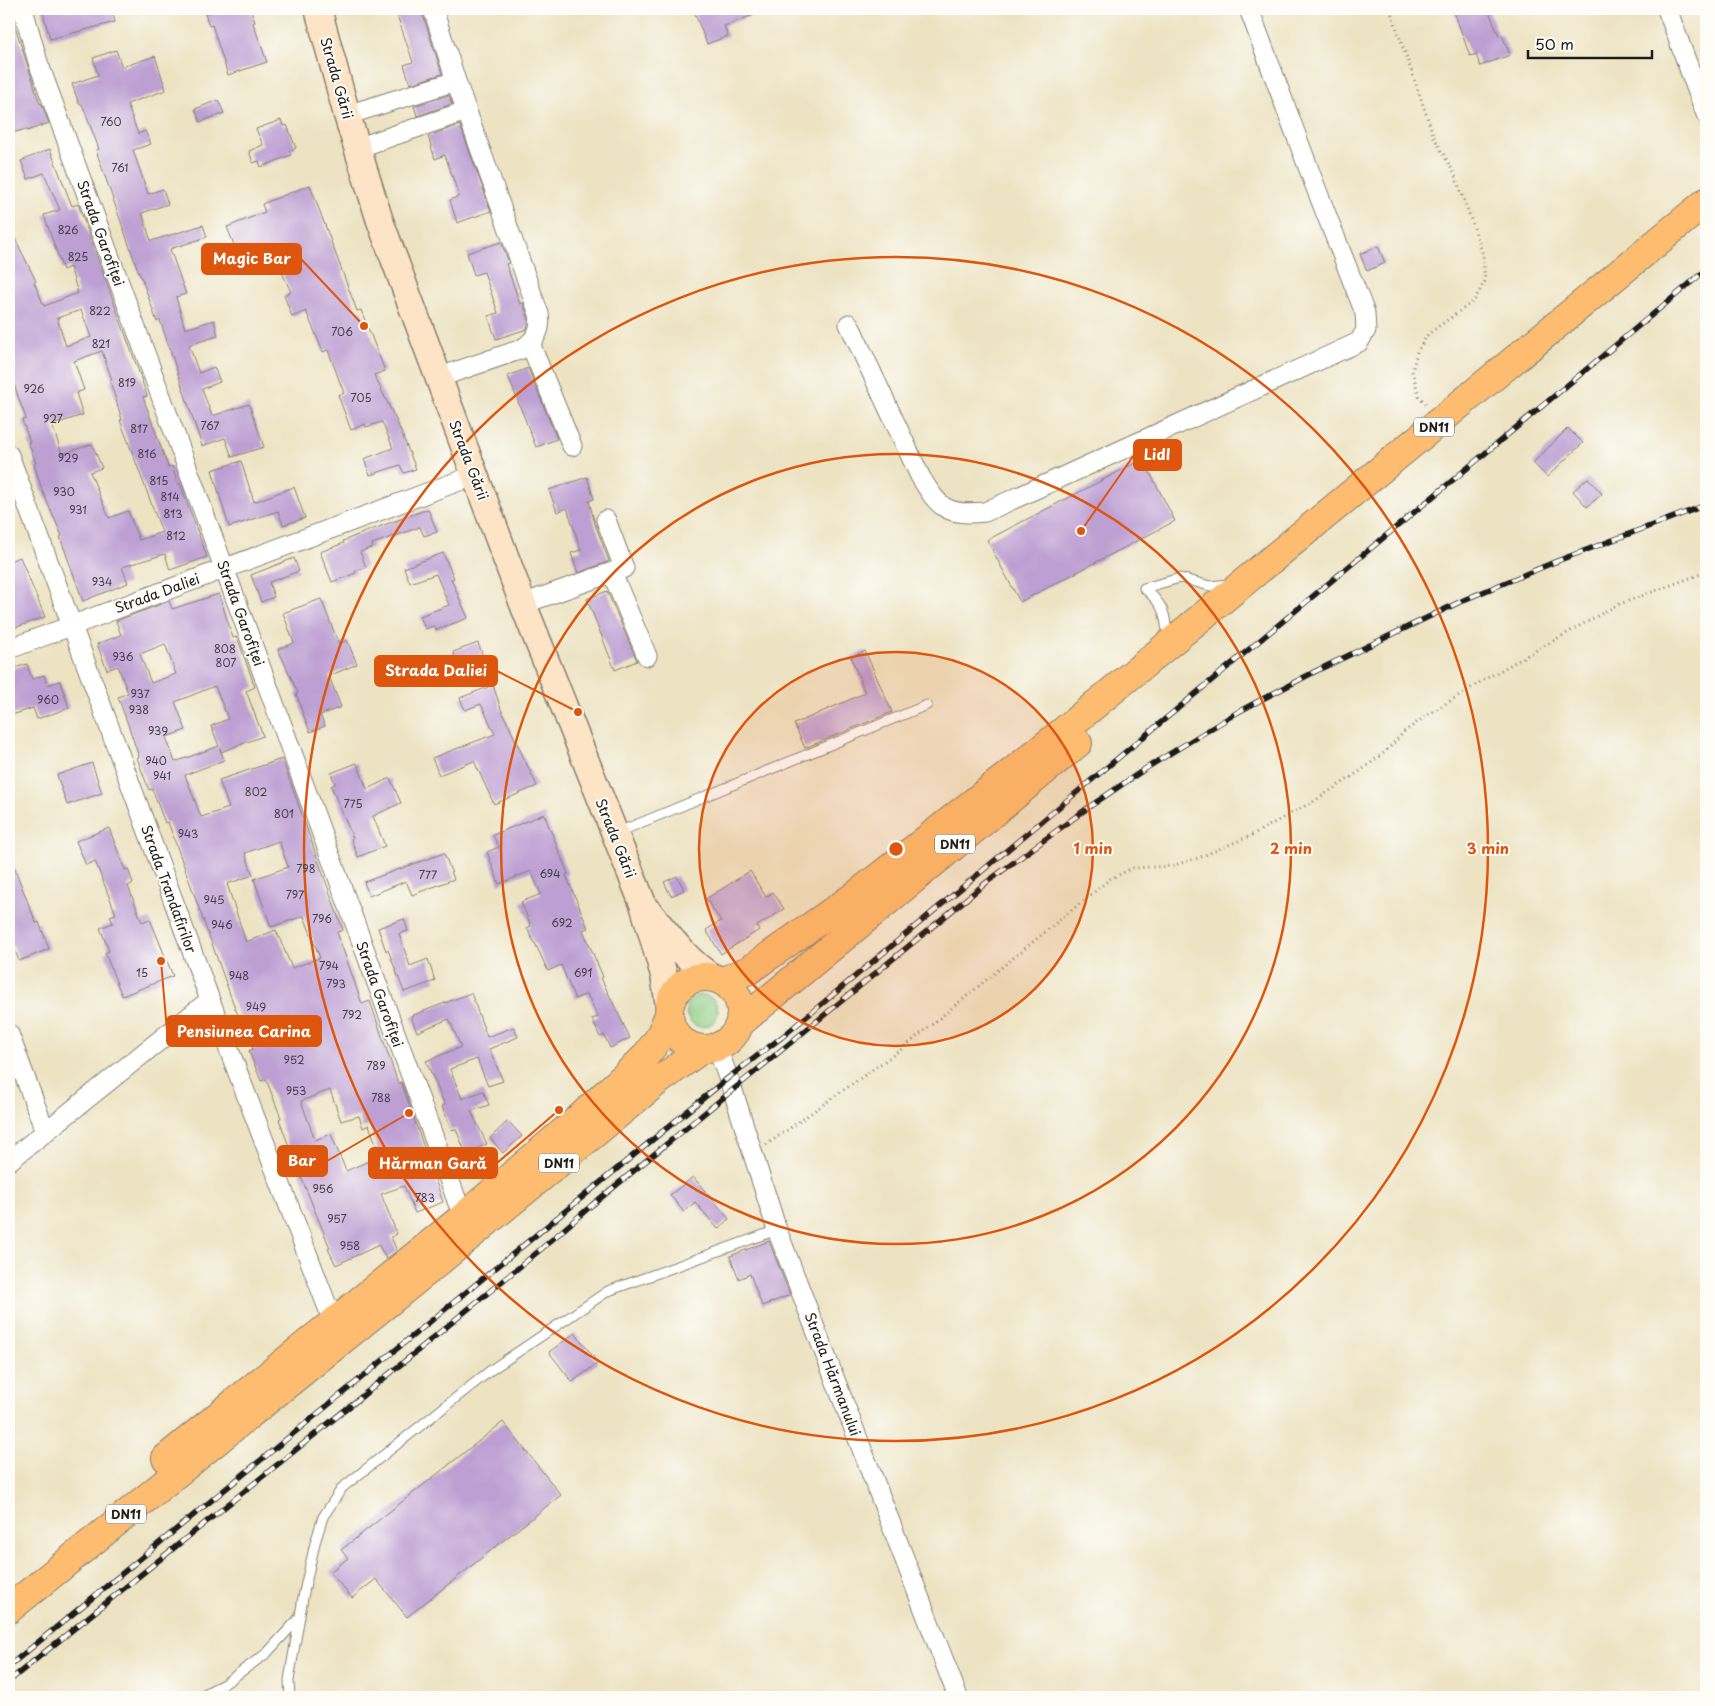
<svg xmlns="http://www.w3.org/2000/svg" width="1715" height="1706" viewBox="0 0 1715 1706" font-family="'Playpen Sans',sans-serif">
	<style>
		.green { fill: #8dcc83; stroke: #547450 }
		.building { fill: #bd9fd3; fill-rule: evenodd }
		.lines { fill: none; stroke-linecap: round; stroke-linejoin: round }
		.service-casing { stroke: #848070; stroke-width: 11 }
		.minor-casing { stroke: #848070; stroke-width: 21 }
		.secondary-casing { stroke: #848070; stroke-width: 29 }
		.trunk-casing { stroke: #848070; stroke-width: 30 }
		.path { stroke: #848070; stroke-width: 3; stroke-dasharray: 1 4; stroke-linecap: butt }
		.service { stroke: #fff; stroke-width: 9 }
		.minor { stroke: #fff; stroke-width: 19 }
		.secondary { stroke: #fee4c6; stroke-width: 26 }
		.trunk { stroke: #fdbc70; stroke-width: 28 }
		.rail-casing { stroke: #1c1c1c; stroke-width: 5.5 }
		.rail { stroke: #fdfcf7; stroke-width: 4; stroke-dasharray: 11; stroke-linecap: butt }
		.ring { fill: none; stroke: #de560d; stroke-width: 2.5 }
		.labels { text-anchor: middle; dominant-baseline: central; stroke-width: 4; stroke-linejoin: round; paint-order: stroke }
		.number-label { font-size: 11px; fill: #443d4a }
		.shield { fill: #fdfcf7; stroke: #605f5e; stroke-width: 1 }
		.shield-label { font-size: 12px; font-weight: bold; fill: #1c1c1c }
		.street-label { font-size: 14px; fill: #1c1c1c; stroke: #fdfcf7 }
		.centre { fill: #de560d; stroke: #fdfcf7; stroke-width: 2.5 }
		.ring-label { font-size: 15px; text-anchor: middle; font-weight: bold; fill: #de560d; stroke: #fdfcf7; stroke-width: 4; stroke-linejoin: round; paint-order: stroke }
		.leader { fill: none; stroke: #de560d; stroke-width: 2 }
		.callout-dot { fill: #de560d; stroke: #fdfcf7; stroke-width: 2 }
		.callout { fill: #de560d; stroke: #de560d; stroke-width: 2 }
		.callout-label { font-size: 15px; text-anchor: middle; font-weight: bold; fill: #fff }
	</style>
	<rect width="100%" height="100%" fill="#fdfcf7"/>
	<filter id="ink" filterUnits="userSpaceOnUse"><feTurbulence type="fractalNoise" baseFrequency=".02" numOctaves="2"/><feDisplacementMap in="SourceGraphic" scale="10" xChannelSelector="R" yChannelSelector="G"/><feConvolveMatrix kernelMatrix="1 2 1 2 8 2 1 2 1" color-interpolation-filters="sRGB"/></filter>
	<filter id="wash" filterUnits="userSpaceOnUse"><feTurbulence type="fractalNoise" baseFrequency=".0096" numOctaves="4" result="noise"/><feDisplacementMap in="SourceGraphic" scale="20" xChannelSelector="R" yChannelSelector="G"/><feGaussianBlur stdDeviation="1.12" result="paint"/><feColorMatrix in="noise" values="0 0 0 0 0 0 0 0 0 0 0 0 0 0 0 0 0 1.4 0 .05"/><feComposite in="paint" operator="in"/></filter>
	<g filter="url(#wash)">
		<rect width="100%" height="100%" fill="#ede3c3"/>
		<!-- green -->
		<path class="green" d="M686 1011a16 16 0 1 1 32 0a16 16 0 1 1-32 0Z"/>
		<g id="blocks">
			<!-- building -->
			<path class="building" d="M42 9H112L115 22 50 39Z
				M220 9H250L255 22 253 23 267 62 228 75 212 25 209 26 205 14Z
				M395 9H421L442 74 410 84 404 65 413 62Z
				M693 9H767V10L724 26 728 36 707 44Z
				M1453 9H1488L1499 36 1502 35 1510 55 1480 66 1476 54 1470 56Z
				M12 17 40 104 41 103 49 123 27 131 26 129 9 134V18Z
				M116 50 122 67 155 56 166 90 127 104 138 134 145 131 151 144 133 150 148 194 163 189 168 204 142 213 151 241 203 225 207 237 170 249 186 294 176 297 185 329 214 320 218 336 189 345 199 373 214 367 220 382 202 389 212 416 249 404 264 447 232 457 225 438 202 446 160 320 157 322 141 276H140L100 162 96 150 99 149 82 104H79L72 84 98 75 93 58Z
				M449 95 452 104 417 116 414 106Z
				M218 100 224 113 200 122 195 109Z
				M281 120 283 126 287 125 296 148 289 151 291 155 261 167 259 161 253 163 249 151 263 145 256 129Z
				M460 125 491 211 457 223 450 200 459 196 445 155 435 159 428 136Z
				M50 149 72 206 78 204 140 375 147 396 143 397 168 467 172 466 178 484 180 483 207 557 170 570 165 554 122 567 128 583 83 601 60 537 62 536 42 490 34 464 36 463 28 442H30L22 420 26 419 9 370V226L36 281 34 282 44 306 78 293 70 267 63 270 44 215 60 210 44 173 28 179 21 161ZM81 310 91 337 66 346 57 318ZM102 351 112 380 110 381 122 420H120L162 532 139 540 128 511 109 518 90 472 102 468 92 444 62 454 52 425 83 415 76 393 84 390 74 361Z
				M310 185 357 311 361 310 385 371 374 375 397 422 416 469 404 473 400 465 370 475 364 459 393 448 382 422 366 427 365 424 351 430 338 395 344 393 328 350 323 352 306 311 292 317 284 295 291 292 273 253 242 265 227 227 265 212 262 204Z
				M501 242 509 263 506 264 520 304 523 303 528 317V324L527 329 496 339 488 316 498 313 484 272 474 275 467 253Z
				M1378 246 1385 263 1367 271 1360 254Z
				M528 368 557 439 536 447 508 376Z
				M1568 428 1583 443 1547 477 1533 463Z
				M1143 459 1175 521 1020 602 987 540Z
				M241 461 254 502 294 487 305 518 283 525 278 511 229 527 212 470Z
				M587 477 594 499 589 501 595 524 609 561 578 573 571 553 581 550 567 508 557 512 549 490Z
				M1588 478 1602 494 1587 507 1573 491Z
				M428 509 437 532 424 536 420 527 372 544 373 547 360 552 366 567 355 571 356 573 332 582 320 552 344 543 343 541 365 532Z
				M443 553 454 578 451 579 468 618 436 630 434 626 425 629 420 616 449 605 436 574 410 583 404 568Z
				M20 557 45 617 9 630V561Z
				M294 558 299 571 269 582 274 597 261 602 251 575Z
				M607 591 637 661 615 670 587 599Z
				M219 594 233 638 237 637 255 687 246 691 263 736 221 752 220 749 224 760 185 775 201 817 229 808 219 780 282 759 343 930 337 932 362 1004 370 1001 398 1083 401 1082 404 1090 443 1202 415 1213 404 1186 381 1194 397 1234 391 1237 397 1251 386 1259 379 1245 336 1265 328 1249 330 1248 291 1152 279 1119 281 1118 266 1079 261 1081 249 1051 253 1049 235 1008 168 822 165 823 152 789 149 790 137 758 139 757 130 730 118 697 128 693 118 666 107 670 97 644 121 635 116 621 169 601 172 609ZM165 644 176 674 151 683 140 654ZM215 686 228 719 211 726 219 746 175 762 166 737 186 730 175 702ZM279 841 288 867 254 879 271 927 304 916 320 958 292 968 276 930 246 942 227 884 253 875 245 853ZM330 1090 341 1121 359 1116 363 1128 369 1125 380 1156 346 1171 331 1134 315 1140 301 1101Z
				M321 599 339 644 347 640 357 664 329 676 341 707 320 715 325 726 310 732 300 706H301L296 694 298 693 278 649 294 643 283 613Z
				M478 643 485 661 471 666 468 660 457 664 453 652Z
				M865 651 892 712 805 748 794 724 865 693 851 657Z
				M27 664 32 679 44 675 47 685 60 681 69 708 37 719 33 708 9 716V670Z
				M493 685 501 709 537 786 494 804 474 761 439 775 432 758 495 734 481 704 465 710 460 698Z
				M92 763 102 793 67 805 57 775Z
				M357 763 367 789 390 778 401 803 373 816 385 846 358 857 351 839 353 838 331 786 335 784 331 773Z
				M544 814 568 874 566 875 588 928 583 930 603 977 601 978 630 1038 610 1048 604 1035 600 1037 592 1019 598 1017 587 994 575 999 561 965 548 971 535 943H534L527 928 531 926 521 902 541 894 531 871 499 884 487 852 499 847 493 835Z
				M109 828 125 870 128 869 133 883 128 886 142 922 150 919 173 976 122 996 105 953 109 951 100 928 113 923 110 916 116 914 95 861 86 865 76 841Z
				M444 853 454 879 412 895 406 881 369 896 364 882Z
				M9 854 36 923 39 922 49 949 19 961 13 945 9 947Z
				M750 871 766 897 773 892 784 909 757 926 759 930 721 954 706 930 721 921 706 899Z
				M677 876 684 890 671 896 664 882Z
				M404 919 408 931 399 934 410 966 428 959 435 981 404 992 388 950 386 951 378 928Z
				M471 993 487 1037 514 1027 518 1037 489 1049 503 1081 488 1086 477 1059 450 1069 462 1099 483 1091 489 1105 471 1111 487 1144 466 1154 456 1129 451 1130 442 1106 445 1105 426 1061 461 1047 449 1019 417 1032 411 1016Z
				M508 1121 522 1136 503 1153 490 1138Z
				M693 1177 729 1219 718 1229 695 1202 684 1212 670 1195Z
				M769 1241 790 1295 762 1306 750 1274 739 1279 730 1256Z
				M575 1333 598 1363 572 1382 549 1352Z
				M503 1422 561 1495 407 1617 376 1579 352 1598 330 1572 348 1558 341 1550Z"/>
		</g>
	</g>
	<g filter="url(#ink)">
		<use href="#blocks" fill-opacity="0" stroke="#848070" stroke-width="1"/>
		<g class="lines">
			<defs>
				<path id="service" d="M1144 588 1180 578 1210 586 1229 584
					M1144 588C1165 606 1165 613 1168 639
					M616 833 927 705
					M198 1697 224 1684 267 1653 300 1617
					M290 1697 289 1680 304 1592 315 1543 323 1517 342 1488 491 1370 608 1291 777 1230"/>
				<path id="minor" d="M23 9 38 62 463 1217
					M433 9 456 81
					M1667 9 1706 114
					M347 115 456 81 539 314C542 331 535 340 522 349L437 378
					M357 148 466 111
					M849 324 920 476C939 508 946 516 985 512L1359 342 1366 330 1365 313 1314 183 1249 9
					M530 343 572 446
					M9 455 210 1000 333 1321
					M612 573 647 656
					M523 604 624 568 606 520
					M9 649 475 475
					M9 1034 45 1131
					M717 1047 733 1091 777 1230 958 1697
					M9 1161 210 1000"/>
				<path id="secondary" d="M318 9 347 115 380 221 523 604 643 904 664 975 669 1006
					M649 912C669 936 686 960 712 977"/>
				<path id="trunk" d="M669 1013a36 36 0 1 1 72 0a36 36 0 1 1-72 0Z
					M723 981 749 970 857 894 1051 741 1706 202
					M740 1023 1078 743
					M166 1458 463 1217 576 1121 644 1058 659 1038 668 1017
					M9 1609 431 1268 657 1082 702 1049"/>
			</defs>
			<!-- service casing -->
			<use href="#service" class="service-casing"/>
			<!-- minor casing -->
			<use href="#minor" class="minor-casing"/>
			<!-- secondary casing -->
			<use href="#secondary" class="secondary-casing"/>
			<!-- trunk casing -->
			<use href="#trunk" class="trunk-casing"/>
			<!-- path -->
			<path class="path" d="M1390 9 1434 137 1454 173 1472 222 1483 255 1485 281 1474 301 1428 334 1417 352 1412 371 1419 396 1426 404
				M766 1145 903 1048 1110 879 1133 868 1171 866 1198 858 1250 836 1314 801 1359 772 1385 752 1404 732 1426 716 1487 678 1615 606 1706 572"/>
			<!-- service -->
			<use href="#service" class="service"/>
			<!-- minor -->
			<use href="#minor" class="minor"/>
			<!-- secondary -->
			<use href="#secondary" class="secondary"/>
			<!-- trunk -->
			<use href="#trunk" class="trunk"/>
			<defs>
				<path id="rail" d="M9 1666 728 1078 782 1037 1706 270
					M9 1681 355 1402 540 1250 592 1205 987 882 1089 807 1148 767 1238 712 1316 671 1466 599 1557 561 1706 505"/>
			</defs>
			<!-- rail casing -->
			<use href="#rail" class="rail-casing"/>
			<!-- rail -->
			<use href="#rail" class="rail"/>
		</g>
	</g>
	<!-- distance rings -->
	<circle cx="896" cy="849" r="197" fill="#de560d" fill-opacity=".12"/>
	<g class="ring">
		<circle cx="896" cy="849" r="197"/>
		<circle cx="896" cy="849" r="395"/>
		<circle cx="896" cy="849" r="592"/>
	</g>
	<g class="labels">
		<!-- number labels -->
		<g class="number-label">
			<text x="111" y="121">760</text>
			<text x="120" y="167">761</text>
			<text x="68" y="229">826</text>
			<text x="78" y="256">825</text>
			<text x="100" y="310">822</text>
			<text x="342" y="331">706</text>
			<text x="101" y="343">821</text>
			<text x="127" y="382">819</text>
			<text x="34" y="388">926</text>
			<text x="361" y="397">705</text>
			<text x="53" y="418">927</text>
			<text x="210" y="425">767</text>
			<text x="139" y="428">817</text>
			<text x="147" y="453">816</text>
			<text x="68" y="457">929</text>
			<text x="159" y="480">815</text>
			<text x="64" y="491">930</text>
			<text x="170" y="496">814</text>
			<text x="78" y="509">931</text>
			<text x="173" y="513">813</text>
			<text x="176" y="535">812</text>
			<text x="102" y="581">934</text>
			<text x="225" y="648">808</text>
			<text x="123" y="656">936</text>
			<text x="226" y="662">807</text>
			<text x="140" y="693">937</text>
			<text x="48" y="699">960</text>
			<text x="139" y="709">938</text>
			<text x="158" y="730">939</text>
			<text x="156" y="760">940</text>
			<text x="162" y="775">941</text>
			<text x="256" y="791">802</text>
			<text x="353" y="803">775</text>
			<text x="284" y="813">801</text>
			<text x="188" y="833">943</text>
			<text x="306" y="868">798</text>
			<text x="550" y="873">694</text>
			<text x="428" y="874">777</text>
			<text x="295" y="894">797</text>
			<text x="214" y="899">945</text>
			<text x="322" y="918">796</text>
			<text x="562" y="922">692</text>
			<text x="222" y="924">946</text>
			<text x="329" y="965">794</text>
			<text x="142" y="972">15</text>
			<text x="583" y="972">691</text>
			<text x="239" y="975">948</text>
			<text x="336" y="983">793</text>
			<text x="256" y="1006">949</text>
			<text x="352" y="1014">792</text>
			<text x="294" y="1059">952</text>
			<text x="376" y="1065">789</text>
			<text x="296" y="1090">953</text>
			<text x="381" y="1097">788</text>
			<text x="323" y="1188">956</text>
			<text x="425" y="1197">783</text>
			<text x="337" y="1218">957</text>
			<text x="350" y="1245">958</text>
		</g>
		<!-- shield labels -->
		<g class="shield">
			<rect x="1414" y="417.5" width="40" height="19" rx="4"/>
			<rect x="935" y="834.5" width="40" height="19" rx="4"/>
			<rect x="539" y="1153.5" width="40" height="19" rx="4"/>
			<rect x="106" y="1504.5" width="40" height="19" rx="4"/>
		</g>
		<g class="shield-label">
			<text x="1434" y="427">DN11</text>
			<text x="955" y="844">DN11</text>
			<text x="559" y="1163">DN11</text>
			<text x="126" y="1514">DN11</text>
		</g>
		<!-- street labels -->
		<g class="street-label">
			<text transform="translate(337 78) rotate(74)">Strada Gării</text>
			<text transform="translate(101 233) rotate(70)">Strada Garofiței</text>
			<text transform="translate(469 460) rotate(69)">Strada Gării</text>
			<text transform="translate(157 593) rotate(-20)">Strada Daliei</text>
			<text transform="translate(241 613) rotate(70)">Strada Garofiței</text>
			<text transform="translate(616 838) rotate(68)">Strada Gării</text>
			<text transform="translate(169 889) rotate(70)">Strada Trandafirilor</text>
			<text transform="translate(380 994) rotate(70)">Strada Garofiței</text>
			<text transform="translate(833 1374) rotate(69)">Strada Hărmanului</text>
		</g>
	</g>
	<circle cx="896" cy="849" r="8" class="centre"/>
	<g class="ring-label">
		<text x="1093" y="854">1 min</text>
		<text x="1291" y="854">2 min</text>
		<text x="1488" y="854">3 min</text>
	</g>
	<!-- callouts -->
	<path class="leader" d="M364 326L301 259M1081 531L1134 455M578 712L497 671M161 961L167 1031M409 1113L327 1161M559 1110L497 1163"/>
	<g class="callout-dot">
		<circle cx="364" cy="326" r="5"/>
		<circle cx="1081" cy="531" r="5"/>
		<circle cx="578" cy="712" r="5"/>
		<circle cx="161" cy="961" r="5"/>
		<circle cx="409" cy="1113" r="5"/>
		<circle cx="559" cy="1110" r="5"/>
	</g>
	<g class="callout">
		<rect x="202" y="244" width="99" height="30" rx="5"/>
		<rect x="1134" y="440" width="47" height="30" rx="5"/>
		<rect x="375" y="656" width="122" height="30" rx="5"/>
		<rect x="167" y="1016" width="154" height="30" rx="5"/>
		<rect x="278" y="1146" width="49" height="30" rx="5"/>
		<rect x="369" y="1148" width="128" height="30" rx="5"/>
	</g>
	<g class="callout-label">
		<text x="252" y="264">Magic Bar</text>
		<text x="1157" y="460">Lidl</text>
		<text x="436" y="676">Strada Daliei</text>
		<text x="244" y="1037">Pensiunea Carina</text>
		<text x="302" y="1166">Bar</text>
		<text x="433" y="1169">Hărman Gară</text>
	</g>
	<!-- margin -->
	<rect width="1715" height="1706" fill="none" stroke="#fdfcf7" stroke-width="30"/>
	<!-- scale -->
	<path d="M1528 50v8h124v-8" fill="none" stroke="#1c1c1c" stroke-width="2.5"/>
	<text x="1535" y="50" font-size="15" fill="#1c1c1c" stroke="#fdfcf7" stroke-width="4" paint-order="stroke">50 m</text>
</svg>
